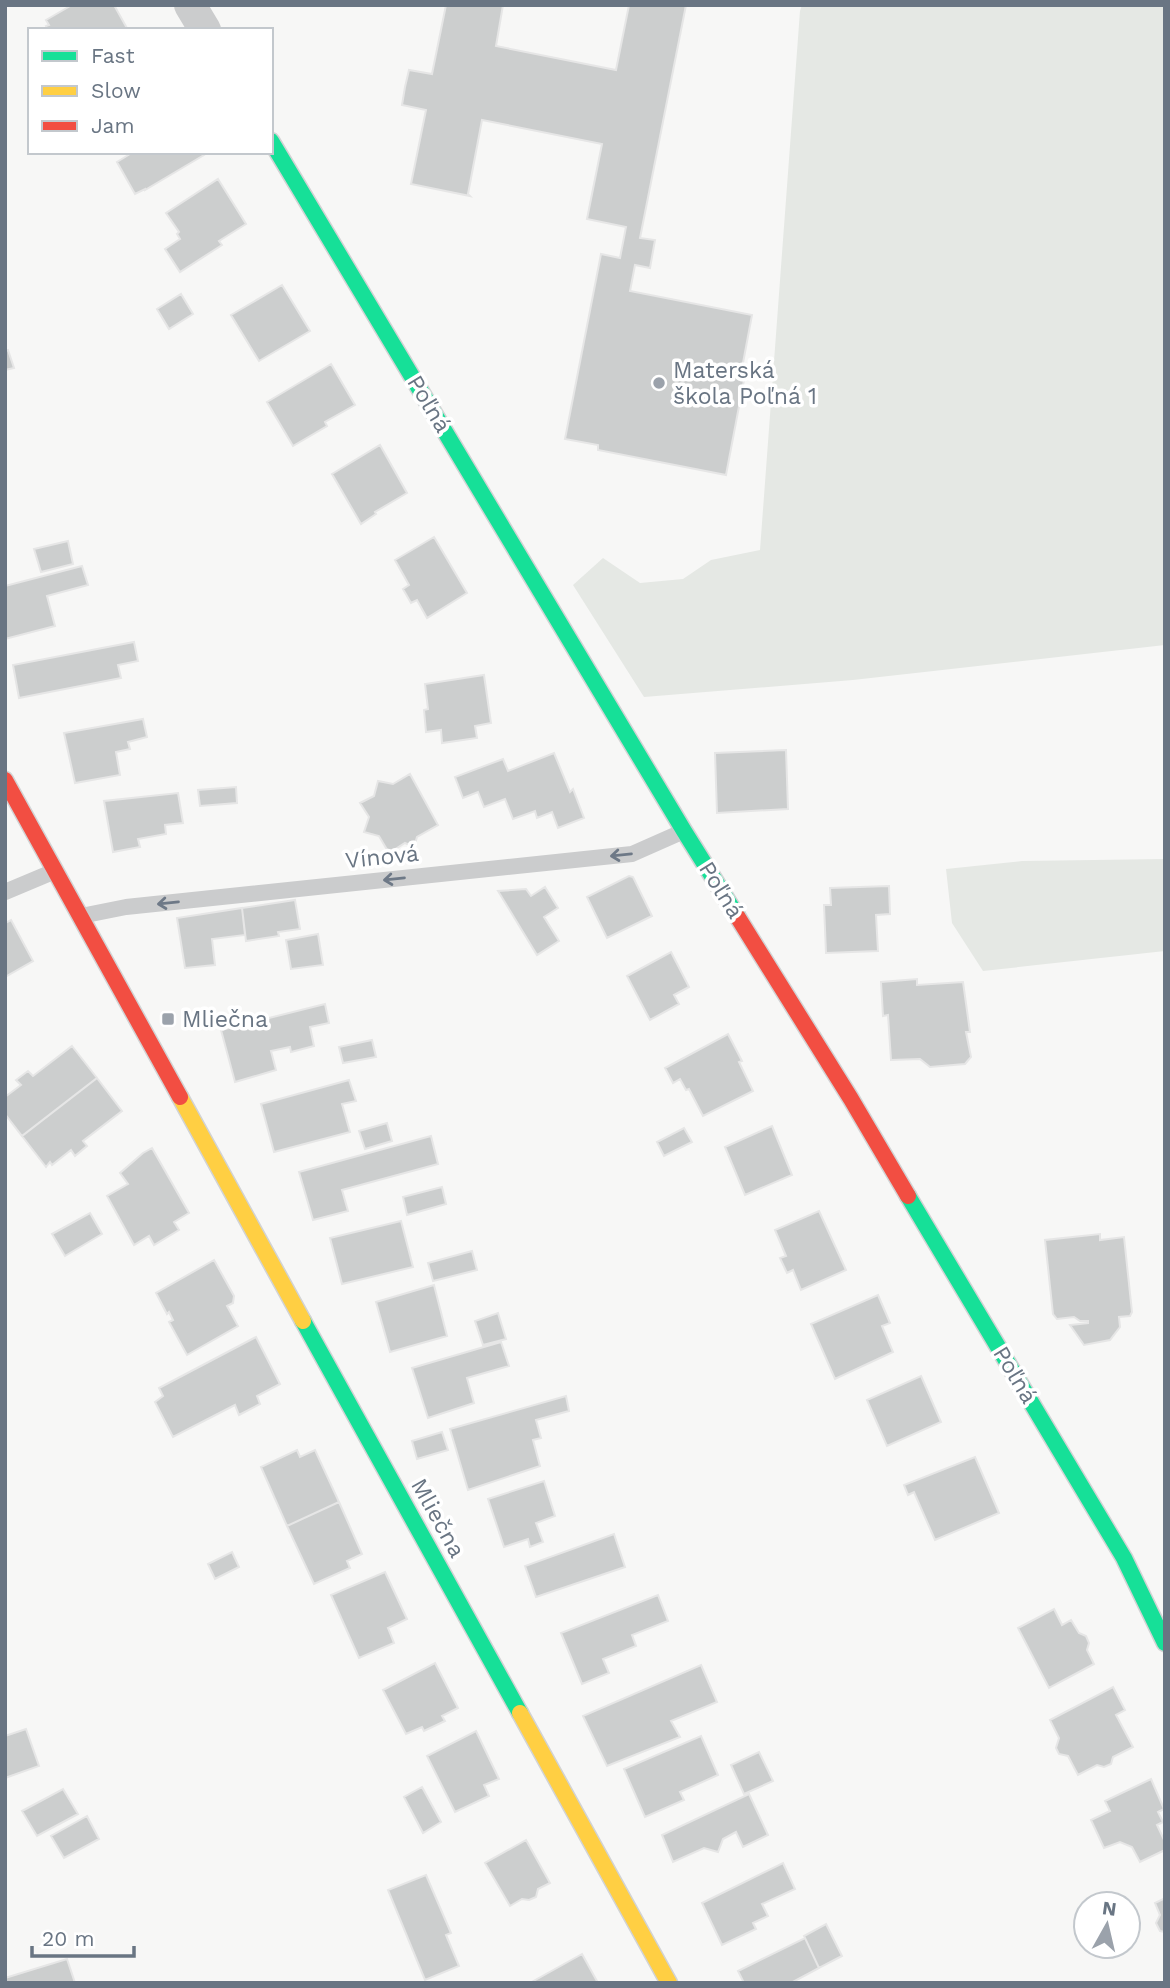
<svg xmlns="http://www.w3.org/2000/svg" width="1170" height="1988" viewBox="0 0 1170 1988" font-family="'Work Sans',sans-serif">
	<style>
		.green { fill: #e5e8e4 }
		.building { fill: #cccece; stroke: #e6e6e6; stroke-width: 2 }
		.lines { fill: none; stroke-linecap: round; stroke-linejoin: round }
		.fast-casing { stroke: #d2d3d4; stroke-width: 19 }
		.slow-casing { stroke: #d2d3d4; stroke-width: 19 }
		.jam-casing { stroke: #d2d3d4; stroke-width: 19 }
		.lane { stroke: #cbcccd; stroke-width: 16 }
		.street { stroke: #cbcccd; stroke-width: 32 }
		.fast { stroke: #16e098; stroke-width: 16 }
		.slow { stroke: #ffcf43; stroke-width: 16 }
		.jam { stroke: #f24e42; stroke-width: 16 }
		.oneway { stroke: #6e7987 }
		.poi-dot { fill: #9ba2ab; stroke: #fff; stroke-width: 2.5 }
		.labels { text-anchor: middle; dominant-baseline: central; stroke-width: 7; stroke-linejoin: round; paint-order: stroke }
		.poi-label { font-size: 23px; fill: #697583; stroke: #fff; text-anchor: start }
		.street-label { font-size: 23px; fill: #697583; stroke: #fff }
	</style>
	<rect width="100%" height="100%" fill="#f7f7f6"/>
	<!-- green -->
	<path class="green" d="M802 5H1165V645L853 680 644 697 573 585 603 558 640 583 683 579 711 560 760 550 800 11Z
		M1165 859V951L983 971 952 923 946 869 1022 861Z"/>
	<!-- building -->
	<path class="building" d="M72 5H114L128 30H48L46 26 49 25 46 20Z
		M446 5H503L496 46 616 70 629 5H686L640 238 655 240 650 268 635 265 630 291 752 315 740 379 744 380 726 475 598 450V445L565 439 601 254 620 258 626 227 587 219 602 144 482 120 468 194 470 196 411 184 426 110 402 105 405 87 409 70 432 74Z
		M129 152H202L204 155 145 190V189L135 194 117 162 130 154Z
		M218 179 246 224 219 241 222 245 180 272 165 249 180 239 177 234 179 232 166 213Z
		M282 285 310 331 259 361 231 315Z
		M181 294 193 314 169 329 157 309Z
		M8 350 14 368 5 370V351Z
		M331 364 355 405 325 422 327 426 293 446 267 402Z
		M380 445 407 493 375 512 376 514 361 524 332 474Z
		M434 537 467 593 427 618 417 600 411 603 403 589 409 585 395 560Z
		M68 541 73 564 41 572 34 549Z
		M82 566 88 585 47 596 55 626 5 639V586Z
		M134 642 138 661 118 665 121 678 19 698 13 665Z
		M484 675 491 723 475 726 477 738 442 743 441 730 426 732 424 710 428 709 425 684Z
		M143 719 147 737 128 742 130 749 116 752 120 775 75 783 64 733Z
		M786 750 788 809 717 813 715 753Z
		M554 753 570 792 573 789 584 818 558 828 552 812 537 818 535 811 513 819 505 799 484 807 478 792 463 798 455 777 503 759 508 771Z
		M410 774 438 825 417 837 414 847 405 843 389 853 379 836 364 832 369 817 360 803 374 796 378 781 393 784Z
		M236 787 237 803 200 806 198 790Z
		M178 793 183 823 165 825 166 834 138 839 140 847 113 852 104 801Z
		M629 876 633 877 652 916 607 938 587 897Z
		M889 886 890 914 876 915 878 951 826 953 824 905H831L830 888Z
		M545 887 558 908 544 917 559 941 537 955 498 891 526 889 531 896Z
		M295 900 300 929 278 932 279 936 246 941 242 908Z
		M242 908 245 935 212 939 215 965 185 968 177 918Z
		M11 920 33 961 5 977V923Z
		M318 934 323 965 291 969 286 940Z
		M671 952 689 987 674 995 679 1004 650 1020 627 976Z
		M917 979V985L963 982 970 1032H966L971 1057 965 1064 930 1067 920 1059 891 1060 888 1015 883 1016 881 982Z
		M325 1004 329 1023 310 1027 314 1046 291 1052 290 1047 271 1051 276 1070 235 1082 221 1030Z
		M728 1034 742 1061 739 1062 753 1091 703 1116 689 1089 686 1090 680 1079 673 1083 665 1068Z
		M372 1040 376 1057 343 1063 339 1047Z
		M72 1046 97 1078 22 1136 5 1114V1097L21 1085 16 1080 28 1071 33 1076Z
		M97 1078 122 1111 83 1141 87 1146 75 1156 71 1150 52 1165 50 1162 46 1167 22 1136Z
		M349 1080 356 1101 342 1104 350 1132 274 1152 261 1104Z
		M387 1123 392 1141 365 1149 359 1131Z
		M772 1126 792 1175 745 1195 725 1147Z
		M684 1128 692 1142 664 1156 657 1142Z
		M431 1136 438 1164 342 1190 348 1211 313 1220 299 1172Z
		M152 1148 189 1213 174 1222 179 1230 154 1245 149 1236 134 1245 107 1196 128 1184 120 1173 143 1153Z
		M442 1187 446 1204 407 1215 403 1197Z
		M819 1211 846 1270 801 1290 793 1270 787 1273 780 1258 786 1256 775 1230Z
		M90 1213 102 1234 65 1256 52 1234Z
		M401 1221 413 1267 342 1284 330 1238Z
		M1100 1234V1240L1124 1237 1132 1312 1130 1316 1119 1317 1120 1327 1110 1340 1084 1345 1070 1325 1088 1323V1321H1080L1074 1317 1057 1319 1053 1314 1045 1240Z
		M472 1251 477 1270 433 1281 428 1263Z
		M214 1260 234 1296 233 1303 227 1306 238 1326 187 1355 169 1322 173 1320 169 1312 167 1314 156 1293Z
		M434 1285 447 1336 390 1352 376 1302Z
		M878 1295 890 1323 882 1326 893 1352 835 1379 811 1324Z
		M498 1313 506 1339 483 1345 475 1321Z
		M256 1337 280 1384 257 1396 260 1404 239 1415 235 1405 173 1437 155 1402 163 1396 159 1388Z
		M501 1342 509 1366 467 1378 474 1403 428 1418 412 1368Z
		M921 1376 941 1422 887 1446 867 1400Z
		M566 1396 569 1411 536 1420 541 1438 533 1440 540 1466 468 1490 450 1429Z
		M442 1432 448 1450 417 1459 412 1441Z
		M297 1450 300 1457 315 1450 339 1502 287 1526 261 1467Z
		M975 1457 999 1513 935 1540 914 1492 908 1495 904 1485Z
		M544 1481 555 1516 536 1523 543 1542 530 1547 528 1539 504 1547 488 1499Z
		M339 1502 362 1554 347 1561 350 1568 314 1584 287 1526Z
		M614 1534 625 1567 536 1597 525 1566Z
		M232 1552 239 1567 215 1579 208 1564Z
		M385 1572 407 1619 388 1628 394 1643 359 1658 331 1595Z
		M658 1595 668 1621 632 1635 636 1646 603 1659 609 1673 582 1684 561 1633Z
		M1054 1609 1062 1625 1071 1620 1079 1633 1086 1636 1089 1643 1087 1650 1094 1664 1049 1688 1018 1628Z
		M435 1663 458 1708 442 1716 445 1721 424 1731 422 1727 406 1734 383 1690Z
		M701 1665 717 1702 671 1721 680 1737 607 1766 583 1716Z
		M1113 1687 1125 1710 1116 1715 1133 1747 1113 1757 1111 1764 1104 1767 1097 1765 1078 1775 1068 1756 1059 1754 1056 1748 1059 1738 1050 1720Z
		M26 1729 39 1766 5 1778V1736Z
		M476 1731 499 1779 484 1785 489 1796 455 1812 427 1756Z
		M701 1736 718 1775 680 1792 684 1800 645 1817 624 1769Z
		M759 1752 773 1781 744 1794 731 1765Z
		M1151 1779 1164 1809 1158 1812 1163 1822 1157 1825 1165 1842V1850L1140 1862 1132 1847 1120 1842 1104 1848 1091 1820 1110 1811 1105 1801Z
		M422 1787 441 1822 423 1833 404 1797Z
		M63 1789 78 1814 37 1836 22 1811Z
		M749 1794 768 1835 743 1847 736 1832 723 1839 718 1852 704 1848 673 1862 662 1835Z
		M87 1816 99 1839 64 1858 51 1836Z
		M526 1840 550 1883 538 1889 536 1897 529 1900 522 1899 510 1906 485 1863Z
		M783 1863 795 1889 762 1904 768 1916 753 1923 756 1929 722 1945 702 1903Z
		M426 1875 451 1933 446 1935 459 1966 425 1980 388 1890Z
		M1165 1898V1932L1160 1931 1156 1923 1160 1915 1155 1903Z
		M826 1924 842 1956 819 1968 804 1936Z
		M805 1938 819 1968 791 1983H744L738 1971Z
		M582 1954 598 1983H530Z
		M67 1959 75 1983H5V1978Z"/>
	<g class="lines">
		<defs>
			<path id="fast" d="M271 141 684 831 737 916
				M908 1196 1124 1558 1165 1643
				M303 1321 520 1713"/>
			<path id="slow" d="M180 1097 303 1321
				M520 1713 669 1983"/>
			<path id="jam" d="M5 780 180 1097
				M737 916 851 1099 908 1196"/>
		</defs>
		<!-- fast casing -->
		<use href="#fast" class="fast-casing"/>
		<!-- slow casing -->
		<use href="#slow" class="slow-casing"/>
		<!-- jam casing -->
		<use href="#jam" class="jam-casing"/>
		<!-- lane -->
		<path class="lane" d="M5 892 55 871
			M81 916 126 907 632 854 684 831"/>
		<!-- street -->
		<path class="street" d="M190 5 205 30"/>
		<!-- fast -->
		<use href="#fast" class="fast"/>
		<!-- slow -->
		<use href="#slow" class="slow"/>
		<!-- jam -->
		<use href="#jam" class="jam"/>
	</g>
	<!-- one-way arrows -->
	<defs><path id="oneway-shaft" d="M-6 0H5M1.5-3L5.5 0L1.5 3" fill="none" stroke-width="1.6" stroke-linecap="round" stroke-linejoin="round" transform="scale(1.75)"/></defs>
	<g class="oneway">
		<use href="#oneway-shaft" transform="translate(621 855) rotate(174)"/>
		<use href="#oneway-shaft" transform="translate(394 879) rotate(174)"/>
		<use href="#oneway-shaft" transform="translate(168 903) rotate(174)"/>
	</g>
	<!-- markers -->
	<g class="poi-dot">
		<circle cx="659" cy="383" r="7"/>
		<rect x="161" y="1012" width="14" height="14" rx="3.5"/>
	</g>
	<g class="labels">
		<!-- poi labels -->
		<g class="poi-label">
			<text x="673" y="370">Materská<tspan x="673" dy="26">škola Poľná 1</tspan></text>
			<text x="182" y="1019">Mliečna</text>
		</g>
		<!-- street labels -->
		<g class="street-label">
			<text transform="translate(429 404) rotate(59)">Poľná</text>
			<text transform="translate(382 857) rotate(-6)">Vínová</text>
			<text transform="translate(721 890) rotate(58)">Poľná</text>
			<text transform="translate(1015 1375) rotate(59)">Poľná</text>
			<text transform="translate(438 1518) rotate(61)">Mliečna</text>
		</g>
	</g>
	<!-- border -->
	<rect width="1170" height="1988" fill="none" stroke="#697583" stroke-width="14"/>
	<!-- legend -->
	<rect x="28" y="28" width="245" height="126" fill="#ffffff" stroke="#c3c8cd" stroke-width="2"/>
	<rect x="42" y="51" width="35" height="10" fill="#16e098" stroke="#c3c8cd" stroke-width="2"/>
	<text x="91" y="63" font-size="21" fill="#697583">Fast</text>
	<rect x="42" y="86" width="35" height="10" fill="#ffcf43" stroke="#c3c8cd" stroke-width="2"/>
	<text x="91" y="98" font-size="21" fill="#697583">Slow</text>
	<rect x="42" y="121" width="35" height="10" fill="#f24e42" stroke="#c3c8cd" stroke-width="2"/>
	<text x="91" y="133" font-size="21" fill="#697583">Jam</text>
	<!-- north arrow -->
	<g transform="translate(1107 1925) rotate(8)"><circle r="33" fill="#ffffff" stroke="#c3c8cd" stroke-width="2"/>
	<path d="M0-5L12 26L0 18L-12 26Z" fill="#9ba2ab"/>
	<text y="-10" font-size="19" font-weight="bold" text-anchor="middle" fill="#697583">N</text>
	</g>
	<!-- scale -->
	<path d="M32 1946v10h102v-10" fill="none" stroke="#697583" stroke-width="3.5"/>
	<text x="42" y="1946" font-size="21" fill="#697583" stroke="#ffffff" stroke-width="5" paint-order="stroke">20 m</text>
</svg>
